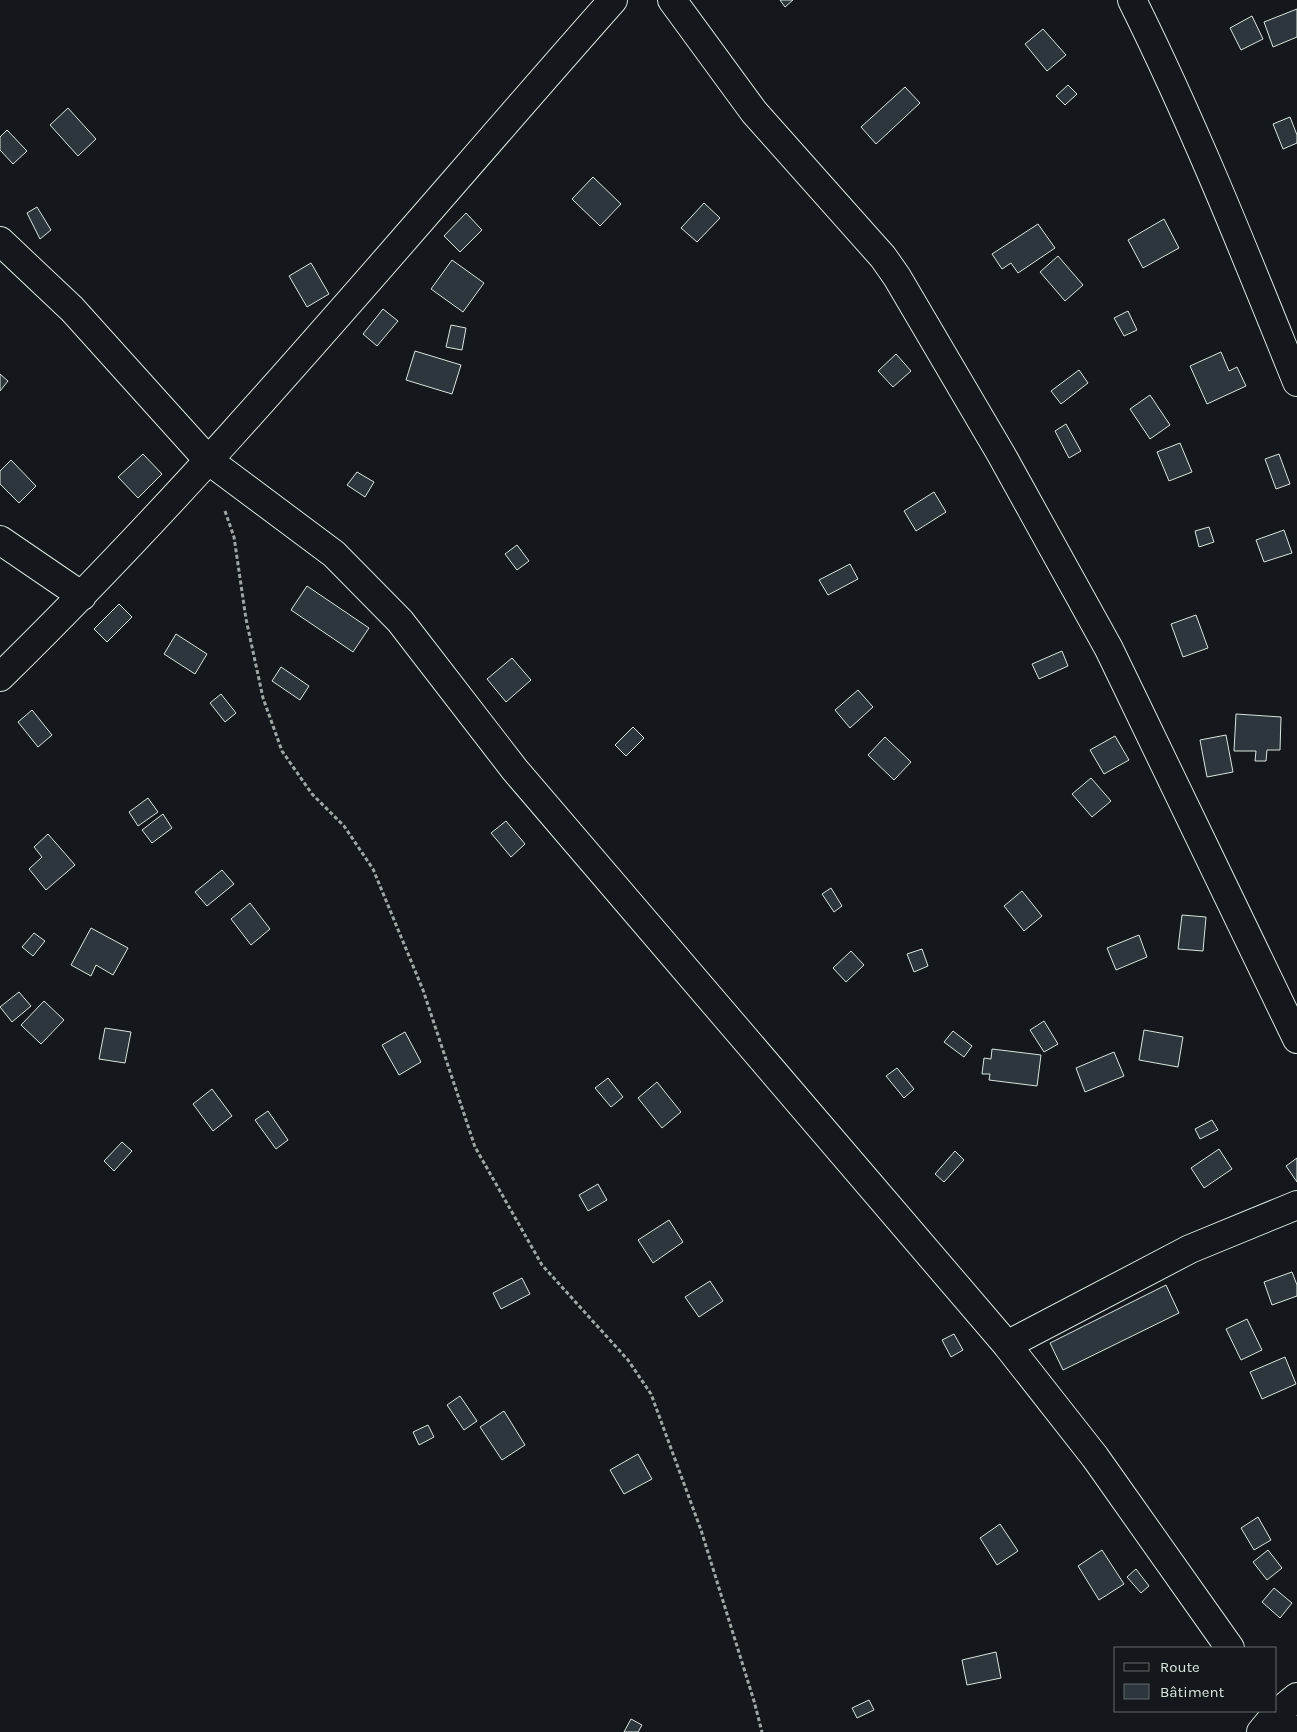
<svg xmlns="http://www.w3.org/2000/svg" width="1297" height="1732" viewBox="0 0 1297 1732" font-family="Karla,sans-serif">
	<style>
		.building { fill: #2c363c; stroke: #d8e6dc }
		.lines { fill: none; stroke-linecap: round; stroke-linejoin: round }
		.minor-casing { stroke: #d8e6dc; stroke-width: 30 }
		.path { stroke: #9da8a2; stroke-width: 3; stroke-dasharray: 4 2.5; stroke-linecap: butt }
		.minor { stroke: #14181c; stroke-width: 28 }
	</style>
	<rect width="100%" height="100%" fill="#14181c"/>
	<!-- building -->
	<path class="building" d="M780 0H793L785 7Z
		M1297 9V37L1273 47 1264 22Z
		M1252 16 1263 39 1241 50 1230 28Z
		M1043 29 1066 55 1047 71 1025 44Z
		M1068 85 1077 94 1065 105 1056 96Z
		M905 87 920 103 876 144 861 127Z
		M68 108 96 139 78 156 50 125Z
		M1290 117 1297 135V143L1283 149 1273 124Z
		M7 130 27 151 13 164 0 150V137Z
		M593 177 621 204 600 226 572 199Z
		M704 203 720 218 697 242 681 228Z
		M37 207 51 230 40 239 27 213Z
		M466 213 482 230 460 252 444 236Z
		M1164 219 1179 248 1143 268 1128 240Z
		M1038 224 1055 248 1018 273 1011 263 1002 269 992 254Z
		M1058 256 1083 285 1065 301 1040 272Z
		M452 260 484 283 463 312 431 289Z
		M311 263 329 294 307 307 289 276Z
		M383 309 398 321 377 346 363 334Z
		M1128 311 1137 330 1124 336 1114 318Z
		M451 325 466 328 462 350 446 347Z
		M415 351 461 365 452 394 406 380Z
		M1221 352 1229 371 1237 367 1246 386 1207 404 1190 366Z
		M896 354 911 371 893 387 878 371Z
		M1079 370 1088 383 1061 404 1051 391Z
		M0 374 8 381 0 391Z
		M1150 395 1170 425 1150 439 1130 409Z
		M1066 424 1081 451 1069 458 1055 431Z
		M1180 443 1192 472 1169 481 1157 452Z
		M143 454 162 474 138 498 118 477Z
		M1279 454 1290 484 1276 489 1265 459Z
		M11 460 36 486 19 503 0 484V471Z
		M357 472 374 482 365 497 347 485Z
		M934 492 946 512 916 531 904 511Z
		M1209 527 1214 542 1199 547 1195 531Z
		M1284 530 1292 553 1264 562 1256 540Z
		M517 545 529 561 517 570 505 554Z
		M850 564 858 579 828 595 819 580Z
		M307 586 369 628 353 652 291 610Z
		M119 604 132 617 107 642 94 629Z
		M1196 615 1208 648 1183 657 1171 624Z
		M176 634 207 654 195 674 164 654Z
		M1062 651 1068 666 1039 679 1032 664Z
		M512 658 531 680 506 702 487 679Z
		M281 667 309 686 300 700 272 681Z
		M858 690 873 707 850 728 835 710Z
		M221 694 236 713 225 722 210 703Z
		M32 710 52 735 38 747 18 722Z
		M1236 714 1281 717 1280 750H1267L1266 761H1255L1256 751H1234Z
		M633 727 644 738 626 756 615 745Z
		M1226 735 1233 772 1207 777 1200 740Z
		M1115 736 1129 760 1104 774 1090 750Z
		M885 737 911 762 894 780 868 755Z
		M1091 778 1111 801 1092 817 1072 794Z
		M148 798 158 812 138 826 129 812Z
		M163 814 172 828 152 843 142 830Z
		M506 821 525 844 511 857 491 833Z
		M48 834 75 865 46 890 29 869 42 857 34 847Z
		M222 870 234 884 207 906 195 892Z
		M831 888 842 906 834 912 822 894Z
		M1022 891 1042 916 1024 931 1004 906Z
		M250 903 270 929 251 945 231 919Z
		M1182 915 1206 917 1203 951 1178 949Z
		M91 928 128 948 113 975 96 965 91 976 71 965Z
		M34 933 45 941 33 956 22 947Z
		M1139 935 1147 957 1116 970 1107 948Z
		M922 949 928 966 914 972 907 954Z
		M851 951 864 965 846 982 833 968Z
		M19 992 31 1006 12 1022 0 1007Z
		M44 1001 64 1020 41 1044 21 1025Z
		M1044 1021 1058 1044 1044 1052 1030 1030Z
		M105 1028 131 1032 125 1063 99 1059Z
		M1144 1030 1183 1037 1178 1067 1139 1060Z
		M953 1031 972 1046 964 1057 944 1042Z
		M405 1032 421 1062 399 1075 382 1045Z
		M992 1049 1041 1055 1037 1086 989 1080 990 1074H982L984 1058 991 1059Z
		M1114 1052 1124 1076 1085 1092 1076 1068Z
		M897 1068 914 1089 904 1098 886 1076Z
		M608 1078 623 1097 611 1107 595 1088Z
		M657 1082 681 1112 662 1128 638 1098Z
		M212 1089 232 1116 213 1131 193 1104Z
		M268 1111 288 1140 276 1149 255 1120Z
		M1212 1120 1218 1130 1200 1139 1195 1129Z
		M122 1142 132 1151 114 1171 104 1161Z
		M1219 1149 1232 1169 1204 1188 1191 1168Z
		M955 1151 964 1160 944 1182 935 1174Z
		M1297 1158V1182L1286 1166Z
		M598 1184 607 1200 588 1211 579 1195Z
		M669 1220 683 1242 653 1263 638 1240Z
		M1292 1272 1297 1285V1296L1272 1305 1264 1282Z
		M522 1278 530 1294 501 1309 493 1293Z
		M710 1281 723 1301 699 1317 685 1297Z
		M1166 1285 1179 1313 1063 1370 1050 1343Z
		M1247 1319 1262 1350 1241 1360 1226 1329Z
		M954 1334 963 1350 951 1357 942 1340Z
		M1285 1357 1296 1384 1262 1399 1250 1372Z
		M460 1396 477 1421 464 1430 447 1405Z
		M504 1411 525 1445 502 1460 480 1427Z
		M428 1425 434 1437 419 1445 413 1432Z
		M638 1454 652 1479 624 1494 610 1470Z
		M1258 1517 1271 1540 1254 1550 1241 1528Z
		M1000 1524 1018 1551 997 1565 980 1538Z
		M1102 1550 1124 1584 1099 1600 1078 1566Z
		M1268 1550 1282 1568 1267 1580 1253 1562Z
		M1136 1569 1149 1586 1141 1593 1127 1577Z
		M1274 1588 1292 1603 1280 1618 1262 1602Z
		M996 1652 1001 1678 967 1685 962 1660Z
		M869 1700 874 1710 857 1718 852 1708Z
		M631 1719 642 1725 638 1732H624Z"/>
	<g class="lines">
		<defs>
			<path id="minor" d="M672 0 754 112 883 257 897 277 1001 454 1109 649 1297 1039
				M1132 0C1194 125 1245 253 1297 382
				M0 241 72 309 208 460 334 554 400 621 515 770 1007 1345 1095 1457 1230 1648
				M0 540 82 596
				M0 677C218 464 411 228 613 0
				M1007 1345 1190 1249 1297 1205
				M1274 1711 1292 1732
				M1261 1732 1276 1714 1297 1697"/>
		</defs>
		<!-- minor casing -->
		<use href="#minor" class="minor-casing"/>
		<!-- path -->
		<path class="path" d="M225 511 234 537 246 619 263 698 282 751 312 794 344 826 373 869 423 990 475 1147 542 1265 628 1360 651 1394 701 1530 754 1701 762 1732"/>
		<!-- minor -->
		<use href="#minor" class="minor"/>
	</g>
	<!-- legend -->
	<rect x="1114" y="1647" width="162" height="65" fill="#14181c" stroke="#626a69"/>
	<rect x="1124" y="1663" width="25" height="8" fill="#14181c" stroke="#626a69"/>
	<text x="1160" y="1672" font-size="15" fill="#d8e6dc">Route</text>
	<rect x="1124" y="1684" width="25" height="15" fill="#2c363c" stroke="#626a69"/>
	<text x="1160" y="1697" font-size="15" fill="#d8e6dc">Bâtiment</text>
</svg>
